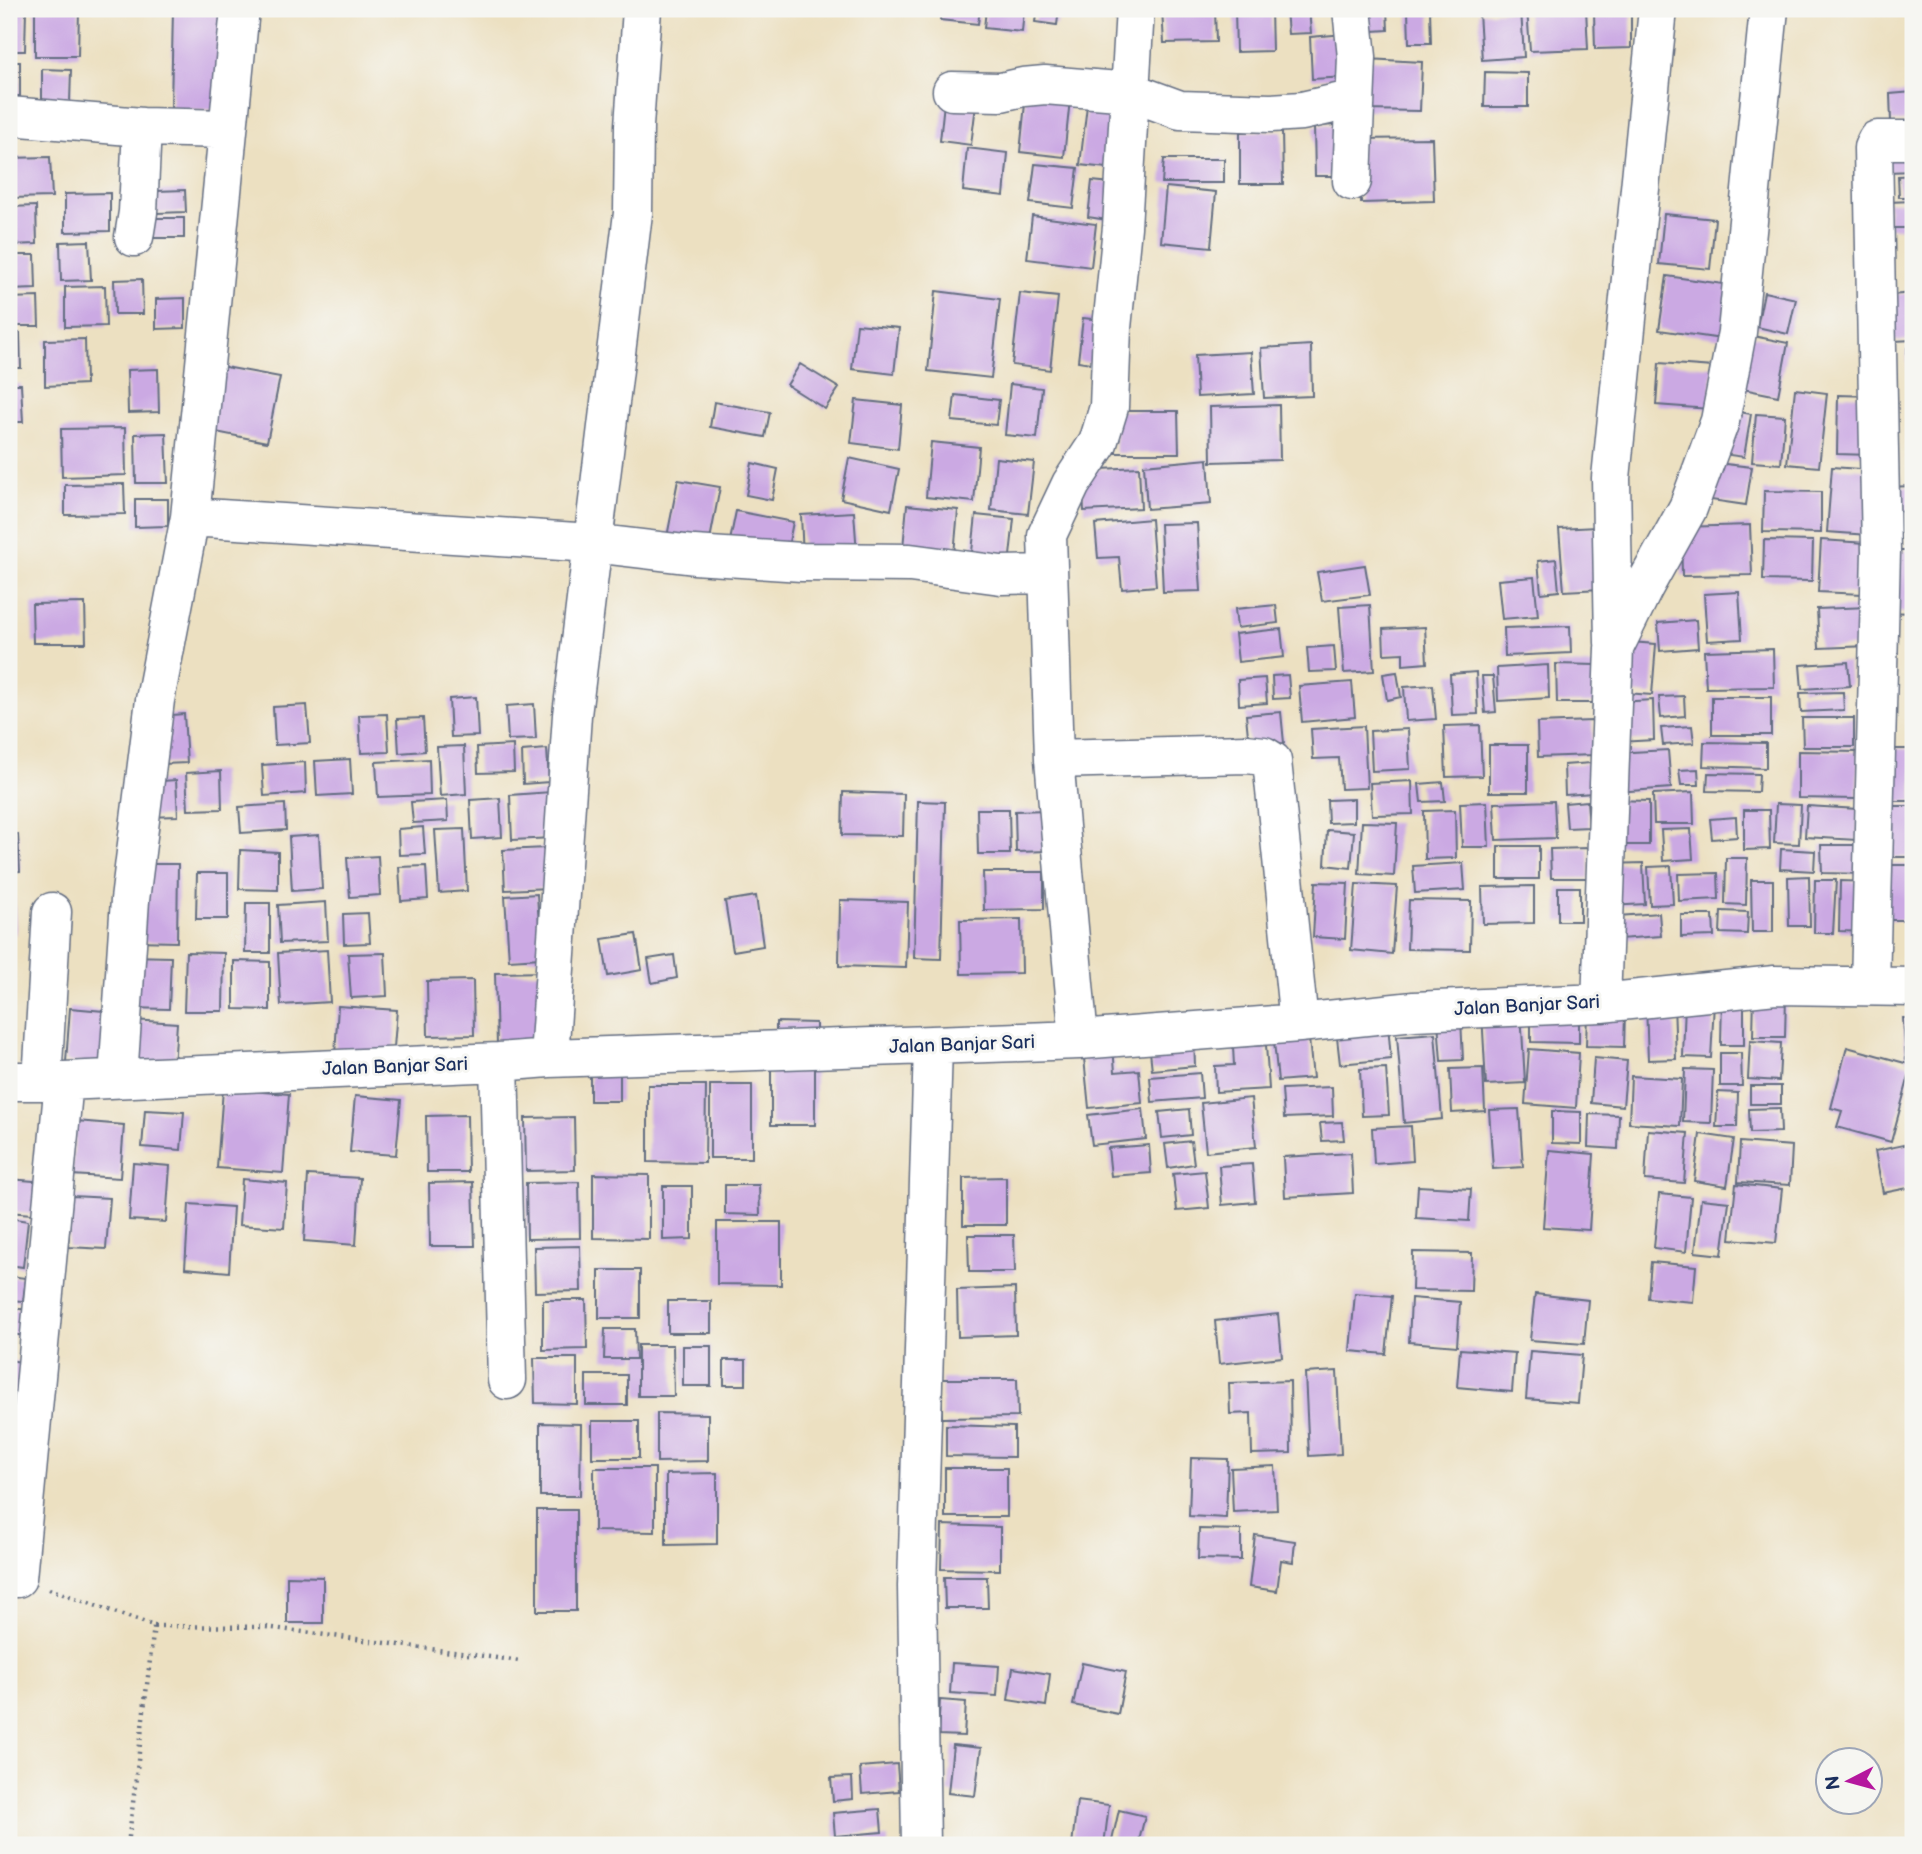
<svg xmlns="http://www.w3.org/2000/svg" width="1922" height="1854" viewBox="0 0 1922 1854" font-family="'Balsamiq Sans',sans-serif">
	<style>
		.building { fill: #cba9e3 }
		.lines { fill: none; stroke-linecap: round; stroke-linejoin: round }
		.minor-casing { stroke: #646d81; stroke-width: 41 }
		.path { stroke: #646d81; stroke-width: 4.5; stroke-dasharray: 2 5; stroke-linecap: butt }
		.minor { stroke: #fff; stroke-width: 38 }
		.labels { text-anchor: middle; dominant-baseline: central; stroke-width: 6; stroke-linejoin: round; paint-order: stroke }
		.street-label { font-size: 19px; fill: #1b2f5e; stroke: #f6f6f2 }
	</style>
	<rect width="100%" height="100%" fill="#f6f6f2"/>
	<filter id="ink" filterUnits="userSpaceOnUse"><feTurbulence type="fractalNoise" baseFrequency=".0143" numOctaves="2"/><feDisplacementMap in="SourceGraphic" scale="14" xChannelSelector="R" yChannelSelector="G"/><feConvolveMatrix kernelMatrix="1 2 1 2 8 2 1 2 1" color-interpolation-filters="sRGB"/></filter>
	<filter id="wash" filterUnits="userSpaceOnUse"><feTurbulence type="fractalNoise" baseFrequency=".00686" numOctaves="4" result="noise"/><feDisplacementMap in="SourceGraphic" scale="28" xChannelSelector="R" yChannelSelector="G"/><feGaussianBlur stdDeviation="1.57" result="paint"/><feColorMatrix in="noise" values="0 0 0 0 0 0 0 0 0 0 0 0 0 0 0 0 0 1.4 0 .05"/><feComposite in="paint" operator="in"/></filter>
	<g filter="url(#wash)">
		<rect width="100%" height="100%" fill="#ece0c1"/>
		<g id="blocks">
			<!-- building -->
			<path class="building" d="M9 9H26L25 51H9Z
				M35 9H79L78 56H35Z
				M173 9H222L220 110 171 109Z
				M902 9H929V14Z
				M941 9H980L978 24 940 20Z
				M986 9H1024L1022 32 984 28Z
				M1037 9H1059L1057 25 1035 22Z
				M1162 9H1215L1216 42 1164 43Z
				M1235 9H1271L1272 51 1236 52Z
				M1286 9H1309L1311 33 1288 34Z
				M1354 9H1387L1388 30 1356 32Z
				M1527 9H1586L1588 49 1530 51Z
				M1430 10 1431 43H1409L1408 11Z
				M1521 10 1524 57 1482 60 1479 13Z
				M1631 11V48L1595 49 1594 12Z
				M1345 34 1348 77 1312 79 1310 37Z
				M1367 59 1422 62 1420 111 1365 110Z
				M9 62H20V96H9Z
				M42 69 71 70 70 103H42Z
				M1485 72 1528 73V107H1484Z
				M1913 92V121L1891 122 1890 94Z
				M945 93 977 97 971 145 940 141Z
				M1026 94 1070 99 1064 157 1020 152Z
				M1087 105 1123 109 1116 169 1080 165Z
				M1340 125 1341 176H1315L1314 126Z
				M1282 131 1283 184H1240V132Z
				M1432 138 1434 201 1361 203 1360 139Z
				M967 148 1008 153 1004 196 963 191Z
				M1886 148 1913 149V171L1887 172Z
				M50 157 52 197 9 198V158Z
				M1164 159H1224V183H1162Z
				M1035 164 1078 168 1073 208 1030 203Z
				M1913 175V197H1899L1898 176Z
				M1092 181 1111 183 1107 220 1088 217Z
				M1166 187 1216 192 1211 247 1161 242Z
				M185 190 186 212 157 213 156 191Z
				M110 193V231L65 232V194Z
				M1913 201V228H1889L1888 202Z
				M36 206 37 244 9 245V207Z
				M1664 214 1715 219 1710 269 1659 264Z
				M1032 216 1096 224 1091 267 1027 259Z
				M152 218H184V238H153Z
				M89 241 91 280 61 281 60 242Z
				M9 255H35L36 289 9 290Z
				M1667 276 1730 285 1722 339 1659 330Z
				M142 279 143 314H115L114 280Z
				M105 286 106 326 65 327V287Z
				M936 291 1000 299 991 378 928 371Z
				M1764 292 1796 299 1788 334 1757 327Z
				M1020 293 1058 297 1050 370 1012 365Z
				M1913 293V340L1894 341 1891 295Z
				M38 297 39 326H9V298Z
				M185 298V328L156 329V299Z
				M1083 318 1109 321 1104 365 1078 361Z
				M857 324 899 328 894 374 852 369Z
				M9 333H20L21 368H9Z
				M1748 335 1788 343 1778 396 1738 388Z
				M85 339 86 384 45 386V340Z
				M1311 345 1312 396 1264 398 1261 348Z
				M1907 348H1913V382H1908Z
				M1251 352 1254 394 1197 397 1195 355Z
				M1659 363 1713 367 1710 409 1656 405Z
				M800 364 839 388 825 409 787 385Z
				M214 365 280 377 267 442 201 429Z
				M158 369 159 412 128 413 127 370Z
				M9 384H21L23 422H9Z
				M1010 384 1042 388 1037 438 1005 435Z
				M1795 389 1827 393 1819 467 1787 464Z
				M955 395 999 400 996 425 952 421Z
				M1838 395 1872 396 1871 455 1837 454Z
				M856 400 902 405 898 449 851 443Z
				M714 402 770 412 765 437 710 427Z
				M1279 405 1280 460 1211 462 1210 407Z
				M1728 410 1751 414 1744 457 1722 454Z
				M1115 411H1178L1179 453H1116Z
				M1756 414 1785 416 1781 464 1752 462Z
				M125 428 126 475 62 477 61 429Z
				M166 433 168 483H136L135 434Z
				M931 442 979 447 974 502 926 497Z
				M849 458 899 469 891 510 841 499Z
				M996 458 1034 462 1028 514 991 510Z
				M1208 459 1211 504 1147 509 1144 465Z
				M752 463 778 469 772 500 746 495Z
				M1716 463 1752 467 1746 505 1711 500Z
				M1139 467 1141 508 1084 511 1082 470Z
				M1832 467 1873 470 1869 535 1827 532Z
				M678 480 720 487 709 545 667 537Z
				M124 484 125 514 65 515V485Z
				M1913 486V511L1887 512 1886 487Z
				M1764 491 1821 492V533L1763 532Z
				M135 499H168V526L135 527Z
				M907 505 958 510 954 554 903 548Z
				M736 511 793 522 786 557 729 546Z
				M854 512 857 554 803 557 801 515Z
				M976 515 1014 519 1009 565 971 561Z
				M1151 519 1156 586 1122 589 1119 557 1098 558 1095 524Z
				M1197 523 1201 591 1163 592 1160 524Z
				M1750 525 1752 575 1682 576 1681 527Z
				M1596 527 1600 589 1564 591 1559 529Z
				M1764 540 1813 541 1812 581 1763 580Z
				M1821 540 1866 543 1863 594 1818 592Z
				M1887 551H1913V613L1887 612Z
				M1556 559 1559 591 1541 593 1538 561Z
				M1365 565 1370 595 1322 601 1317 572Z
				M1534 577 1538 616 1502 619 1498 580Z
				M1739 592 1742 639 1707 641 1704 594Z
				M85 603 86 643H33L32 604Z
				M1276 605 1278 623 1237 628 1235 609Z
				M1370 605 1374 671 1344 673 1339 607Z
				M1869 607 1870 646 1819 648 1817 609Z
				M1696 620 1698 648 1660 651 1658 623Z
				M1570 626 1571 653 1505 656 1504 628Z
				M1425 627 1427 663 1403 665V653L1384 654 1383 629Z
				M1281 629 1284 657 1238 662 1235 634Z
				M1630 642 1656 644 1652 695 1626 693Z
				M1334 646 1336 671 1309 672 1307 648Z
				M1773 649 1774 687 1706 688 1704 651Z
				M1848 662 1850 686 1802 689 1800 665Z
				M1556 664 1596 665V703H1557Z
				M1548 665 1549 698 1498 701 1497 668Z
				M1397 672 1401 697 1387 700 1383 674Z
				M1476 672 1478 714 1452 715 1450 674Z
				M1288 675 1290 698 1273 699 1272 676Z
				M1482 676H1493L1496 712 1485 713Z
				M1265 678 1267 703 1239 705 1238 680Z
				M1352 682 1355 717 1302 722 1299 686Z
				M1433 685 1436 719 1406 721 1404 687Z
				M1843 692 1844 710 1801 712 1800 693Z
				M1684 696 1685 716 1661 718 1659 697Z
				M476 697 478 736 451 737 449 699Z
				M1712 697H1771V735H1712Z
				M1653 700 1654 740 1619 742 1617 702Z
				M534 704 536 739 508 740 506 706Z
				M307 705 310 743 275 745 273 707Z
				M1281 712 1284 743 1249 746 1246 715Z
				M184 714 187 763 163 764 160 716Z
				M387 714 389 752 361 753 359 715Z
				M423 718 425 751 399 753 397 719Z
				M1802 718H1854V747H1803Z
				M1592 721 1593 755 1538 757 1537 723Z
				M1480 725 1482 776 1446 777 1444 726Z
				M1364 726 1367 788 1341 789 1339 758 1313 759 1311 729Z
				M1692 726 1694 743 1663 745 1661 728Z
				M1408 729 1410 769 1372 771 1370 731Z
				M1704 742 1766 743V768L1703 766Z
				M513 745 514 772 478 773 477 747Z
				M1489 745H1528V792H1489Z
				M464 746 466 794 440 796 437 747Z
				M547 749 549 782 523 784 522 751Z
				M1892 749H1913V801H1893Z
				M1668 750 1671 788 1616 792 1614 753Z
				M1798 751 1858 752 1857 799 1798 798Z
				M350 759 352 794 317 796 315 761Z
				M429 759 430 795 378 797 376 762Z
				M305 762 306 793 264 796 262 765Z
				M1591 763 1593 793 1565 795 1564 765Z
				M1698 769 1699 785H1681L1679 770Z
				M221 771 222 809 188 810 186 773Z
				M1708 773 1759 774 1758 792 1707 791Z
				M176 780 178 816 148 817 146 782Z
				M1412 781 1413 814 1372 815 1370 783Z
				M1443 782 1445 801 1421 802 1419 784Z
				M551 792 553 838 512 840 510 795Z
				M843 792 904 794 903 836 842 835Z
				M1693 792 1694 824H1654L1653 794Z
				M500 798 502 837 472 839 470 800Z
				M1354 799V822L1328 823 1327 800Z
				M447 800 448 821 413 823 411 802Z
				M1612 800 1649 801V845H1612Z
				M918 801 945 802 941 959 914 958Z
				M1554 801 1556 838 1496 840 1494 803Z
				M1587 801 1589 827 1567 828 1565 803Z
				M1487 802 1489 847H1462L1460 803Z
				M285 804 286 830 241 833 239 807Z
				M1776 804 1801 805 1799 844 1774 843Z
				M1807 806 1858 809 1857 840 1805 837Z
				M1884 806H1913V857H1885Z
				M977 809H1009L1010 854H978Z
				M1048 810 1049 851 1016 852 1015 811Z
				M1455 810 1456 858 1425 859 1424 811Z
				M1744 810H1769L1770 849 1744 850Z
				M1736 817 1737 837 1712 839 1710 819Z
				M1362 822 1397 823 1394 876 1359 874Z
				M423 827 425 854 399 855 398 829Z
				M464 829 467 891 439 893 435 830Z
				M1691 829 1693 859 1663 861 1661 830Z
				M1327 830 1354 832 1351 868 1325 865Z
				M9 834H18L20 871 9 872Z
				M319 835 322 889 292 891 289 837Z
				M1821 845H1867L1866 874 1822 873Z
				M1498 846H1539V879H1498Z
				M547 848 549 888 505 890 503 850Z
				M1588 848 1589 878H1551L1550 849Z
				M1781 849 1815 851 1814 871 1780 869Z
				M240 850 278 852V890L239 889Z
				M378 856 380 895 350 897 347 858Z
				M1726 858H1747L1746 905 1725 904Z
				M1463 863 1465 890 1415 893 1413 866Z
				M1643 863 1645 904 1610 906 1608 864Z
				M137 864H178L177 942 135 941Z
				M1884 865H1913V920H1886Z
				M426 866 428 899 401 901 399 867Z
				M1671 866 1673 904 1650 905 1648 867Z
				M983 872H1044V909L984 910Z
				M197 873H228V919H196Z
				M1718 873 1719 899 1679 901 1678 874Z
				M1809 876 1810 926H1789L1788 877Z
				M1751 880H1773V932H1752Z
				M1815 880H1836L1833 933H1814Z
				M1840 881 1870 882 1869 932 1839 931Z
				M1316 882 1348 883 1345 939 1313 937Z
				M1356 884 1397 886 1392 954 1351 950Z
				M1534 886V923L1483 924 1482 887Z
				M1558 887H1580V921H1558Z
				M14 888 16 934H9V889Z
				M537 894 541 958 509 960 505 896Z
				M756 896 763 946 733 951 725 901Z
				M840 900 908 902 906 968 839 966Z
				M1409 900 1471 901 1470 950 1407 949Z
				M326 902 328 941 280 943 278 905Z
				M246 903H270V953H245Z
				M1721 911 1748 912 1747 934 1720 933Z
				M368 913 370 943 344 944 343 914Z
				M1659 913 1661 936 1619 939 1618 916Z
				M1681 915H1713L1714 936 1681 937Z
				M1021 919 1022 973 961 974 960 920Z
				M636 934 642 970 608 976 602 939Z
				M327 950 330 1002 281 1005 278 953Z
				M186 952 224 953 223 1011H184Z
				M385 953 387 996 351 998 348 954Z
				M674 955 677 978 652 983 648 959Z
				M129 956 171 957 169 1009 129 1008Z
				M234 961 270 962V1010L234 1009Z
				M543 972 545 1044 497 1045 495 973Z
				M473 980 474 1035 428 1036 427 981Z
				M1754 994 1786 995 1785 1037H1753Z
				M1722 997H1744V1045H1721Z
				M1685 1002 1714 1003 1711 1058 1683 1057Z
				M1674 1003 1676 1059 1648 1060 1646 1004Z
				M338 1006 397 1010 393 1060 335 1055Z
				M70 1008 115 1012 111 1065 66 1062Z
				M1521 1011 1525 1083 1486 1085 1482 1013Z
				M1587 1012 1625 1013 1624 1047 1586 1046Z
				M1531 1015 1579 1016V1043L1531 1042Z
				M1903 1018H1913V1059L1906 1060Z
				M1461 1019 1463 1060 1441 1061 1438 1021Z
				M133 1020 177 1023 174 1067 129 1064Z
				M776 1022 816 1023V1048L776 1047Z
				M1388 1024 1391 1059 1340 1064 1336 1029Z
				M1308 1029 1313 1078 1278 1081 1273 1032Z
				M1435 1033 1442 1119 1404 1123 1397 1036Z
				M1194 1038 1195 1066 1152 1070 1149 1042Z
				M1750 1041 1781 1043 1779 1081 1748 1079Z
				M1266 1045 1269 1089 1216 1092 1215 1066 1234 1065 1233 1047Z
				M1113 1046 1115 1072 1139 1070 1142 1103 1089 1108 1083 1048Z
				M1847 1047 1912 1065 1891 1142 1837 1127 1842 1111 1831 1108Z
				M1529 1049 1579 1053 1576 1108 1525 1104Z
				M1720 1053H1741L1742 1086H1720Z
				M1594 1058 1627 1061 1623 1106 1591 1103Z
				M590 1063 620 1064V1101H590Z
				M771 1068H815V1125H771Z
				M1386 1068 1389 1115 1362 1116 1360 1069Z
				M1483 1068 1485 1111 1452 1113 1450 1069Z
				M1685 1069 1713 1070 1711 1123 1683 1122Z
				M1200 1073 1202 1098 1152 1102 1150 1077Z
				M1631 1076 1682 1079 1680 1126 1629 1123Z
				M1910 1078H1913V1105H1911Z
				M648 1085H706L705 1163 648 1162Z
				M710 1085H752V1158H710Z
				M1750 1086H1781V1104H1750Z
				M1332 1087 1333 1116 1284 1118 1282 1089Z
				M223 1089 289 1094 283 1173 217 1168Z
				M9 1090 16 1091 11 1145H9Z
				M1718 1092 1738 1093 1737 1127H1716Z
				M355 1096 401 1100 396 1155 350 1152Z
				M1251 1098 1256 1147 1206 1152 1201 1103Z
				M1780 1108 1781 1132 1750 1133 1749 1109Z
				M1143 1109 1146 1139 1092 1145 1088 1115Z
				M1189 1109 1191 1135 1162 1138 1159 1112Z
				M1519 1109 1523 1167 1493 1169 1489 1110Z
				M145 1110 184 1112 181 1150 142 1147Z
				M1552 1111 1581 1112V1144L1552 1143Z
				M1589 1114 1619 1115 1618 1149 1588 1147Z
				M467 1115 468 1172H427L426 1116Z
				M574 1117 575 1170 526 1171 525 1118Z
				M76 1121 124 1125 120 1178 72 1175Z
				M1342 1122 1344 1140 1322 1141 1320 1123Z
				M1411 1126 1413 1161 1374 1164 1372 1128Z
				M1648 1130 1688 1133 1684 1183 1645 1180Z
				M1700 1134 1734 1139 1727 1186 1694 1181Z
				M1191 1141 1194 1164 1168 1168 1165 1144Z
				M1740 1142 1792 1146 1790 1185 1738 1182Z
				M1913 1143V1187L1883 1193 1875 1151Z
				M1149 1145 1151 1173 1111 1176 1108 1148Z
				M1549 1150 1594 1154 1589 1230 1543 1227Z
				M1351 1153 1353 1193 1285 1197 1283 1157Z
				M133 1163 170 1166 166 1222 129 1220Z
				M1252 1164 1255 1202 1222 1205 1219 1166Z
				M1205 1171 1209 1208 1177 1211 1173 1174Z
				M593 1174 649 1175V1239L593 1238Z
				M308 1175 360 1178 356 1245 304 1241Z
				M1006 1177V1225H963V1178Z
				M9 1179 46 1182 43 1215 9 1212Z
				M242 1179 287 1183 284 1228 239 1225Z
				M473 1182 475 1246H430L429 1183Z
				M579 1182 580 1238 527 1239 526 1183Z
				M1736 1184 1782 1189 1776 1243 1730 1239Z
				M725 1185H759L760 1215 725 1214Z
				M663 1186H692V1239L663 1240Z
				M1418 1186 1471 1189 1469 1221 1416 1218Z
				M1659 1194 1691 1197 1686 1252 1654 1248Z
				M72 1196 110 1198 106 1249 68 1247Z
				M1701 1199 1729 1202 1722 1255 1695 1252Z
				M189 1204 233 1207 229 1272 185 1268Z
				M9 1218 28 1221 23 1267 9 1265Z
				M717 1222H781V1285L717 1284Z
				M968 1235H1014L1015 1272H969Z
				M580 1246 581 1291 535 1292 534 1247Z
				M1413 1252 1472 1253 1471 1291 1412 1290Z
				M1651 1262 1696 1266 1693 1302 1648 1298Z
				M599 1270H640V1318H599Z
				M9 1276 26 1278 23 1301 9 1300Z
				M1015 1288 1016 1335 958 1337 957 1290Z
				M1355 1293 1392 1296 1386 1354 1350 1351Z
				M1535 1294 1588 1300 1584 1344 1530 1340Z
				M1411 1298 1460 1302 1457 1346 1409 1342Z
				M543 1300H586L587 1349 543 1350Z
				M668 1301H711V1333H668Z
				M9 1308 30 1310 27 1336 9 1334Z
				M1278 1314 1282 1357 1219 1364 1215 1321Z
				M605 1329H635L636 1359H604Z
				M638 1345H673L674 1396H638Z
				M683 1346H711V1386H683Z
				M1460 1349 1515 1353 1512 1392 1457 1387Z
				M1530 1351 1582 1355 1578 1403 1526 1399Z
				M534 1358H577V1404L535 1403Z
				M9 1360 21 1362 16 1411 9 1410Z
				M724 1360H746V1385H724Z
				M1337 1371 1341 1454 1309 1456 1305 1373Z
				M586 1375H627V1405H586Z
				M942 1379H1017L1018 1417 942 1418Z
				M1290 1381 1291 1453 1252 1454 1251 1413 1230 1414 1229 1383Z
				M657 1413 708 1414V1461L657 1462Z
				M9 1419 16 1420 9 1472Z
				M592 1421H639V1458H592Z
				M540 1423 581 1424 580 1496H540Z
				M946 1425 1014 1427V1457L946 1456Z
				M1191 1458 1228 1459 1226 1518 1189 1516Z
				M1275 1466 1277 1510 1233 1512 1231 1468Z
				M594 1468H655V1532L594 1531Z
				M945 1468H1007V1517H945Z
				M717 1473V1544L666 1545V1474Z
				M537 1510H576V1611H537Z
				M942 1525 1000 1527V1570L941 1569Z
				M1199 1529 1241 1530V1560L1198 1559Z
				M1255 1535 1295 1541 1293 1562 1281 1560 1277 1591 1249 1587Z
				M287 1576 323 1577V1623H287Z
				M944 1577H987L988 1608H945Z
				M952 1663 999 1666 997 1696 950 1693Z
				M1082 1663 1126 1672 1118 1714 1073 1705Z
				M1013 1668 1050 1674 1046 1706 1008 1700Z
				M940 1700 966 1702 964 1736 938 1735Z
				M953 1745 981 1748 975 1796 948 1793Z
				M897 1764 899 1791 862 1794 860 1767Z
				M852 1777 853 1799 833 1801 831 1778Z
				M1077 1801 1109 1805 1104 1845H1072Z
				M880 1809 882 1832 835 1836 833 1813Z
				M1119 1810 1145 1816 1138 1845H1111Z
				M888 1838V1845H839V1841Z"/>
		</g>
	</g>
	<g filter="url(#ink)">
		<use href="#blocks" fill-opacity="0" stroke="#646d81" stroke-width="2"/>
		<g class="lines">
			<defs>
				<path id="minor" d="M952 91 1001 92 1023 87 1045 85 1131 92 1180 110 1271 113 1302 111 1355 99
					M9 116 142 127 138 212 134 237
					M142 127 228 129
					M1352 181 1357 57 1352 9
					M190 517 592 543 694 555 802 562 910 563 1001 575 1046 574
					M1614 643 1611 478 1658 9
					M1054 759 1246 754 1264 756 1272 761 1299 1023
					M1870 986 1881 551 1873 148 1877 140H1913
					M1601 1003 1614 648 1644 587 1688 508 1720 421 1737 332 1769 9
					M1079 1040 1054 759 1047 535 1071 484 1098 443 1109 407 1112 328 1122 227 1135 9
					M549 1058 572 715 633 213 634 126 642 9
					M499 1062 507 1380
					M118 1078 130 900 155 700 190 517 240 9
					M9 1081H64L499 1062 549 1058 1079 1040 1299 1023 1414 1011 1601 1003 1775 985 1913 987
					M42 1081 52 912
					M17 1578 64 1081
					M921 1845 917 1586 933 1046"/>
			</defs>
			<!-- minor casing -->
			<use href="#minor" class="minor-casing"/>
			<!-- path -->
			<path class="path" d="M49 1589 154 1626 128 1845
				M154 1626 266 1627 520 1661
				M9 1653 13 1611"/>
			<!-- minor -->
			<use href="#minor" class="minor"/>
		</g>
	</g>
	<g class="labels">
		<!-- street labels -->
		<g class="street-label">
			<text transform="translate(1527 1006) rotate(-3)">Jalan Banjar Sari</text>
			<text transform="translate(962 1045) rotate(-2)">Jalan Banjar Sari</text>
			<text transform="translate(395 1067) rotate(-2)">Jalan Banjar Sari</text>
		</g>
	</g>
	<!-- margin -->
	<rect width="1922" height="1854" fill="none" stroke="#f6f6f2" stroke-width="35"/>
	<!-- north arrow -->
	<g transform="translate(1849 1781) rotate(264)"><circle r="33" fill="#f6f6f2" stroke="#9ea6b7" stroke-width="2"/>
	<path d="M0-5L12 26L0 18L-12 26Z" fill="#b5179e"/>
	<text y="-10" font-size="19" font-weight="bold" text-anchor="middle" fill="#1b2f5e">N</text>
	</g>
</svg>
